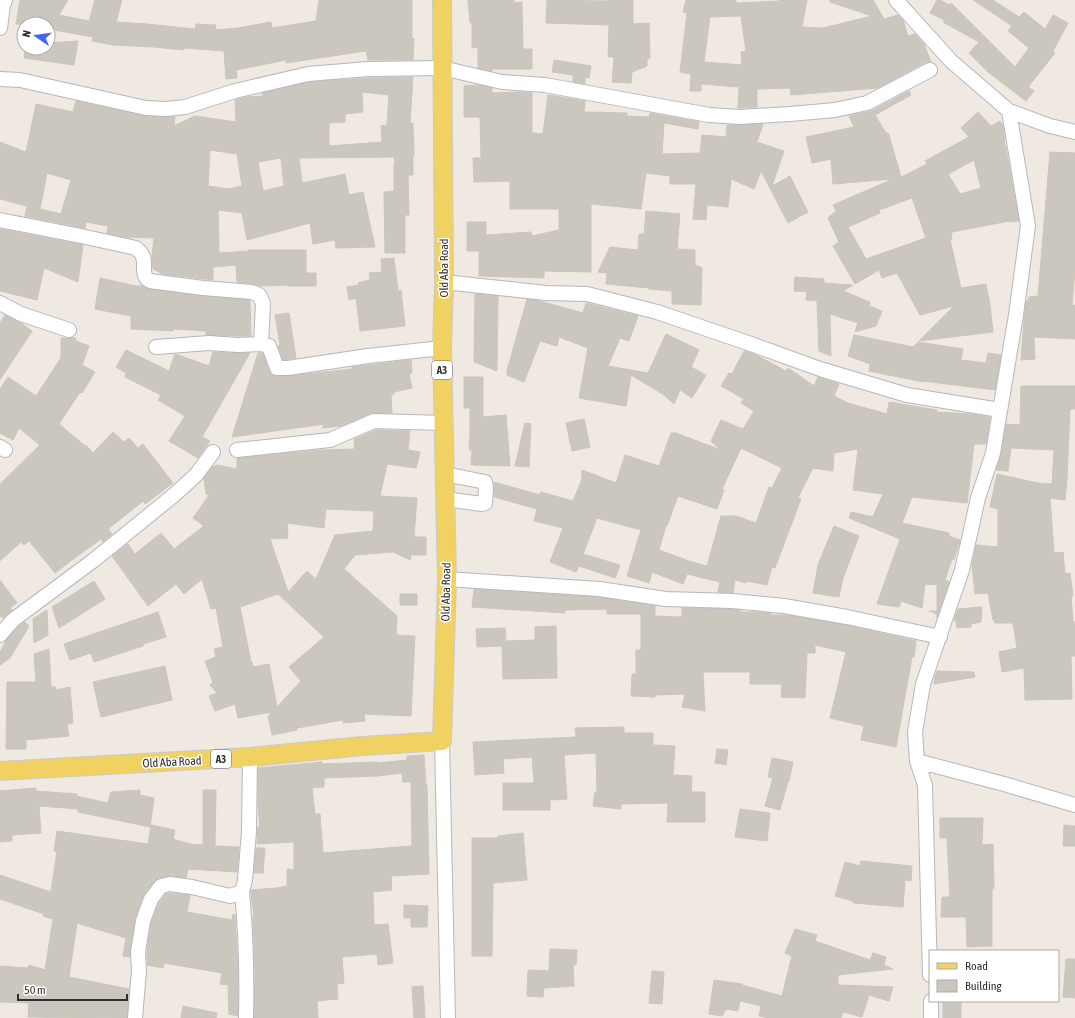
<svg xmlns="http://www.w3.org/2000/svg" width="1075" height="1018" viewBox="0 0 1075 1018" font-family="'Asap Condensed',sans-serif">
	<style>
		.building { fill: #cbc7bf; stroke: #cbc5ba; fill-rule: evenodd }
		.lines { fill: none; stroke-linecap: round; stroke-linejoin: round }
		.minor-casing { stroke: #b4b7c1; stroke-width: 16 }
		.major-casing { stroke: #c9c9c9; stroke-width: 20 }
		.minor { stroke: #fff; stroke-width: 14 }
		.major { stroke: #f2d163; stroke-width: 18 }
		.labels { text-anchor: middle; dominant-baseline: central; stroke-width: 3; stroke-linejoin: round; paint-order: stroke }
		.shield { fill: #fff; stroke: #6d6d6d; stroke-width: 1 }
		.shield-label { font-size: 11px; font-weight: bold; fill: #2e2e2e }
		.street-label { font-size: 12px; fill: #2e2e2e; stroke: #fff }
	</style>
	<rect width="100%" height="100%" fill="#efe9e1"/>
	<!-- building -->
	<path class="building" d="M20 0H68L59 15 89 21 95 0H122L116 22 147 24 195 29 196 24 216 25 215 30 238 28 271 22 272 28 316 21 319 0H412V38L414 39 413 60H368L366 51 286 63V60L236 70 237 78 226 79 224 51 184 48V50L154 47 113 45 92 41 93 37 48 29V24H16Z
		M468 0H514V3L522 2 523 49H532V69H492V71L478 68V47L472 48V23H470Z
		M547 0 608 1V0H633V24L649 23 650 58 647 59V66L632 72 631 83 612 82 614 57H608L609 25 546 23Z
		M686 0H736V3L760 2 779 1V0H807L802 27 823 28 872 16 830 2V0H873L884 19 898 15 903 20 908 36 915 34 924 44 931 62H926L878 88 865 89 791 95 790 88 757 89V107L738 108 739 87 701 84V91H690L691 74 680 72 687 13 683 12ZM741 16 746 51 741 52 742 65 704 62 710 17Z
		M937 0H940L950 5 951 3 1015 67 1029 48 1008 31 1012 26 973 0H993L1019 17 1024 12 1045 29 1053 15 1068 23 1053 51 1055 53 1028 87 1034 91 1026 101 988 72 969 53 979 42 943 22 946 21 930 13Z
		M78 41 74 65 24 58 25 48H48V43Z
		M554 60 591 66 589 78 585 77V84L573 82V75L552 72Z
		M413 77 410 124 413 123 414 155H413V175H408L409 215H405V253H385L384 192 394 191V164L395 163 394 157 299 158 302 183 345 174 349 195 363 192 375 247 336 248 335 240 313 244 310 223 247 240 242 213 218 210 219 248H217L219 250V253L249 251 248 250H306V273H316V286H288V285L259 286 253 284 237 282 236 265 213 267V280L162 274 153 269 152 258 154 238 126 237 107 233 108 226 86 222 85 228 25 216 27 206 0 199V142L26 152 36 104 73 112 76 101 144 116 166 117H175L174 126 195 116 236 122 235 100 248 97 263 96 262 93 309 82 368 78ZM362 92 389 95 387 125 381 126 382 142 329 146V123L345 122V114L363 112ZM210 150 237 154 242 186 229 189 208 186ZM281 158 284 186 263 191 258 162ZM47 173 71 180 61 214 40 209Z
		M479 85 492 88V93L520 92 532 93V133L543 134 548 95 585 101 584 112 627 113V116L649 117 650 113 699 122 698 129 664 123 662 154 700 153 702 135 726 137 727 125H740L763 124 757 142 784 151 772 186 790 176 808 212 788 223 761 171 754 189 731 179 728 207 707 205 706 220 693 219 696 184H670V176L646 173 641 209 591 204V272L544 271V278L479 276V251H467V222H486V235L531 232 532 236 559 230V209H510V181L474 182 473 158H481L480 117H464V86Z
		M909 91 911 95 875 115 886 133H888L889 135 901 177 927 164 925 161 969 137 961 128 978 112 991 126 1000 121 1003 126 1005 142H1004L1006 148 1019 221 1009 222V221L952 232V234L951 235 952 239H950L961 288 986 284 990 305 993 332 919 341 954 306 920 315 897 273 882 278 879 270 855 284 833 246 839 242 828 218 836 211 833 205 893 179 833 184 831 159 812 163 806 137 854 127 849 116 871 111ZM974 160 981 188 960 194 948 174ZM912 198 926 238 866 259 848 227 880 213 879 210Z
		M1050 152 1075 153V270L1072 305 1075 306V339L1034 337 1035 359 1021 360 1024 320 1026 301H1028L1029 297 1038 296Z
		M646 211 680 214 677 249 695 250V265L702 268 701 305 672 304V291L649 289V288L606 284 607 273 598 272 610 247 638 250 639 234H644Z
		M0 229 83 245 78 282 44 268 37 300 0 291Z
		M394 258 398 291 401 290 405 326 360 331 356 298 349 300 347 287 359 285 358 283 370 280 369 273 382 272 381 259Z
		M795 277 824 279V283L853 285 843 291 870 302 869 306 882 311 876 326 855 332 858 323 830 314 831 356 819 351 817 301 806 300 807 292 794 291Z
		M100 278 136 286H142L149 289 202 296 250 300 251 336H238L206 335V331L173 329V331L131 329V316L95 309Z
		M475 294 498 296 497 371 474 362Z
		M527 299 536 300 583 313 586 303 638 316 629 341 620 338 608 366 648 373 666 334 699 350 691 367 706 375 692 398 680 390 674 404 664 395 631 375 626 406 579 398 588 348 559 337 557 346 540 341 524 382 507 375V371Z
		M289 313 296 358 283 360 278 346 280 345 275 315Z
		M5 315 21 323 32 331 0 380V323Z
		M854 335 913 347 918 342 963 349 961 360 986 363 988 353 1001 355 995 390 923 381V382L869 371 870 364 848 356Z
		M61 338H76V341L89 346 82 365 95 372 82 393 80 392 59 424 85 446 86 445 93 453 113 432 124 442 129 438 138 448 143 444 173 483 145 504 143 501 108 529 112 534 103 542 101 539 72 560 55 573 29 541 24 545 21 542 0 561V484L40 445 19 428 13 440 0 433V389L8 377 36 396 61 358Z
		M126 350 169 371 175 354 209 366 213 352 237 353H250L202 437 210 441 198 458 169 441 185 416 158 400 161 395 125 377 126 373 116 367Z
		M744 351 754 354 786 371 788 368 814 386 818 377 839 384 834 396 848 403 887 414 889 402 937 410V412L970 414 990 417 986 444H974L967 503 912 497 902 523 949 533V536L960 540 954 560 952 559 945 580 949 582 937 618V614L929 611H937V585L925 584 922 608 901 601 899 607 877 604 900 539 849 518 851 512 873 517 883 494 853 490 858 449 834 453 833 471 813 468 798 498 801 499 775 568 772 567 767 585 747 581 746 583 735 580 733 593 718 592 720 582 687 574 683 584 652 572 649 583 627 576 641 530 597 518 583 554 620 565 615 578 579 566 576 572 550 562 563 528 534 521 537 509 494 497V482L540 495 541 492 573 501 582 479V470L616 483 625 455 659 466 671 433H676L721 450 711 441 721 420 743 429 754 411 741 403 744 399 721 386 729 373 732 374ZM741 448 782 468 772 488 769 487 756 523 736 516H721L707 566 689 561 659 550 666 525 667 526 678 496 717 509 724 490 722 489Z
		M258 353H263L269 371 273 375 277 376H289L352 369V367L411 360 412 373 409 374 412 388 394 392V394L391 395 392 413H371L341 426 322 428 325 424 232 437Z
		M464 377H483V417L506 415 510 466 471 465 472 450H469L470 433V408H464Z
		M1021 386H1075V409H1070L1067 479 1065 500 1050 498 1054 553 1063 552 1065 574 1070 573 1073 596H1071L1073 622H1075V656H1071L1072 699 1025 700 1024 668 1002 672 999 652 1017 648 1013 623H995L994 620H993L988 593 975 594 972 565 976 545 998 547V509L990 507 997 474 1038 483 1052 484 1054 450 1011 448 1008 471 996 470 1001 455 1006 424 1020 425Z
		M584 419 590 447 572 451 566 423Z
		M525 423 531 424 529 467 515 466Z
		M376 430 410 431 408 450 420 452 416 468 387 464 380 496 417 498 414 537H426V555H411L410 560 393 552 355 555 344 569 397 616 396 635 415 636 411 716 364 714 365 721 343 723V720L297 728V730L272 735 268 716 272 712 238 718 235 704 215 711 209 696 217 693 210 685 213 682 205 661 216 657 214 649 223 647 216 608 211 609 202 579 184 594 176 584 148 606 112 556 128 544 135 554 161 533 174 549 204 526 193 518 210 494H206L204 478 212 467 217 465 237 469V458L321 450 355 449 354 439ZM326 509 374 511 373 531 335 535 316 579 307 571 288 592 270 539 288 538 287 523 324 528ZM278 594 324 637 289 667 301 681 277 707 269 664 253 667 252 662H251L240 607Z
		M834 526 859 536 843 578 839 597 813 593 818 565Z
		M0 580 17 603 10 608 12 610 3 618 0 616Z
		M94 581 105 599 59 628 52 607Z
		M474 589 598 597 655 606V616L682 617V608L731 609 740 610 741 612H755L771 613V615H788L845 625 916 641 914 657H912L896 747 861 740 864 726 830 718 846 652 815 645V653H807L805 698 781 697 782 684H750V672H703L705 711 682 707 685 694 655 695V697L631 696 632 674H636V650H641V614H607V609L565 610V613L472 607Z
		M400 594H417V605H400Z
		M982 607 981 622 971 624V627L957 628 956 621 954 620 958 609Z
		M47 610 48 635 34 643 33 619Z
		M158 612 166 637 143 644V646L94 662 91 653 70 660 64 644Z
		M25 622 29 626 10 658 0 665V652L7 639 19 626Z
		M556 626 557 678 503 679 502 646 477 647 476 629 505 628 506 641 535 640V627Z
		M49 649 51 687H56V690L70 687 73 723 67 724 69 736 26 740V749H6L7 682H36L34 654Z
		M165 666 172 700 101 717 93 682Z
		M937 671 974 672 975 677 934 684 935 676Z
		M624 727V733H653V745L675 746 673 775 692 776 691 792H705V822H667L668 803 621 804V809L593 806 595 792H597L596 753 564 755 567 799 550 800V810H503V783H534L532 757 503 759 504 773 475 775 473 742 576 737 575 728Z
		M717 749 728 750 726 765 715 763Z
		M424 755 426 785H427L429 874 391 876 392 890 373 892 374 925 388 924 393 963 378 965 377 954 342 957 344 983 337 984 338 999 317 1001 318 1018H254L255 971 253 917H254L251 893V890L277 888 287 886V869L294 870V842L257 844 258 827H260L258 805V768L322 762V764L377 762 378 763 407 760V756ZM402 773 403 782H411L412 846 323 853 320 814H315L312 788 324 787V778L378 776Z
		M772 758 793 762 789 781H788L780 810 765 806 773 778 768 777Z
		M36 788V791L77 794 76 796 108 803 111 792 140 790V795L154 798 150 827 78 812V809L39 806 41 833 12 835V841L0 842V791Z
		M203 790H216L215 846 239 847 237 872 188 869 186 878 168 876 159 878 155 880 143 896 135 918 130 951V957L123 956 126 938 77 923 69 977 129 989 127 1018 28 1017 29 1003 0 1002V966L28 968 29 965 45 970 53 919 43 916 44 914 0 899V875L51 892 57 851H54L57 831 148 844 151 825 175 830 173 839 190 844 203 845Z
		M740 809 770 813 767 841 735 837Z
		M940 818H983L982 845 993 844 994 888 992 889V946L967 947 966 917H941L942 897H950L947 838H940Z
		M1064 825 1075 826V846H1063Z
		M523 833 527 880 493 883 492 956H472V838H498V836Z
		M256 848H265L263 873H254Z
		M861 861 912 866 911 881 905 880 903 907 853 903V901L835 896 845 862 860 866Z
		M170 893 190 895 187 912 232 920 233 914 235 915 238 971V1016L229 1014 228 985 220 984 222 973 164 963 163 968 147 965 148 960H147V952L151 923 159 903 166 894Z
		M404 905 428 906 427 927H411V918H404Z
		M795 929 817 935 815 941 870 960 873 953 886 957 884 965 893 969 838 975V985L893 987 889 1001 869 995 862 1017 843 1012 841 1018H769L759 1016 761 1006 740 1001 738 1011 726 1009 722 1016 709 1014 714 980 742 984V985L782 996 792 956 785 953Z
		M550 949 577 950 576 965 573 964 574 986 544 988 543 997 527 996 528 970 549 971Z
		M1066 959H1075V998L1063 997Z
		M652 971 664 972 662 1004 649 1003Z
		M423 986 425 1018H414L412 987Z
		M943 1001H961V1018H943Z
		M183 1006 217 1013 216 1018H181Z"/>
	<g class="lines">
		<defs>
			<path id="minor" d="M896 0 951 61 1009 111 1050 126 1075 132
				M0 28 3 5 5 0
				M0 79 20 80 146 108 166 109 185 107 235 91 308 74 368 69 442 68 502 82 545 85 709 115 740 117 790 114 835 110 867 103 930 70
				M1009 111 1028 226 1016 315 993 453 978 498 962 570 923 684 915 732 917 761 1004 784 1075 805
				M0 220 81 236 136 248C136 249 141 252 141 253 148 261 139 276 150 281L203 288 252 292 259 295 263 303 261 344
				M444 282 546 293 587 294 603 298 657 312 748 343 820 369 907 395 1000 410
				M0 303 21 314 69 330
				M156 347 209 343 238 345 261 344 269 346 277 368H288L368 356 442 348
				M0 447 5 450
				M237 450 330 440 374 421 444 423
				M445 474 485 482 486 489 485 503 482 504 445 499
				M447 579 599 589 666 599 732 601 784 606 847 617 940 637
				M0 635 13 620 94 560 174 495 196 475 213 452
				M442 741 448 1018
				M917 761 925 785 930 975
				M242 892C246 934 247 976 246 1018
				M135 1018 139 971 138 952 143 921 151 899 161 886 170 884 192 887 230 896 242 892 245 880 249 832 250 757
				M931 1018V1001"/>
			<path id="major" d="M0 771 250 757 363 746 442 741 447 579 442 348 444 282 442 0"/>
		</defs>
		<!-- minor casing -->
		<use href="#minor" class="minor-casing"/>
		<!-- major casing -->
		<use href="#major" class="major-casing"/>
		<!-- minor -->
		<use href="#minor" class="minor"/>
		<!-- major -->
		<use href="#major" class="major"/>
	</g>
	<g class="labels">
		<!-- shield labels -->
		<g class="shield">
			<rect x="432" y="361" width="20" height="18" rx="3"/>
			<rect x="211" y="750" width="20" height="18" rx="3"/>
		</g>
		<g class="shield-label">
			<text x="442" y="370">A3</text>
			<text x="221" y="759">A3</text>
		</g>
		<!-- street labels -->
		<g class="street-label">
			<text transform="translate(444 268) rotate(-90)">Old Aba Road</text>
			<text transform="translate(446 592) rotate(-89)">Old Aba Road</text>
			<text transform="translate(172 762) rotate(-3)">Old Aba Road</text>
		</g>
	</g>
	<!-- legend -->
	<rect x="929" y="950" width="130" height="52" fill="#ffffff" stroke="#ababab"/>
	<rect x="937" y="963" width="20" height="6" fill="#f2d163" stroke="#ababab"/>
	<text x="965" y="970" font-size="12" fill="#2e2e2e">Road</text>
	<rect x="937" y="980" width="20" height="12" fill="#cbc7bf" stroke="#ababab"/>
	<text x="965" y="990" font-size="12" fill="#2e2e2e">Building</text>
	<!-- north arrow -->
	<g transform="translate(36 36) rotate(283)"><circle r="19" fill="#ffffff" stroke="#ababab"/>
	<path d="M0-3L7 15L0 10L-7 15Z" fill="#4264fb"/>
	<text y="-6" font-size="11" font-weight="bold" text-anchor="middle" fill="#2e2e2e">N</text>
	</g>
	<!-- scale -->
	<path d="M18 994v6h109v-6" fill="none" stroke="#2e2e2e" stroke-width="2"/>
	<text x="24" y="994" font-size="12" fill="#2e2e2e" stroke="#ffffff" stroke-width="3" paint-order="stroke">50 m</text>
</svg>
